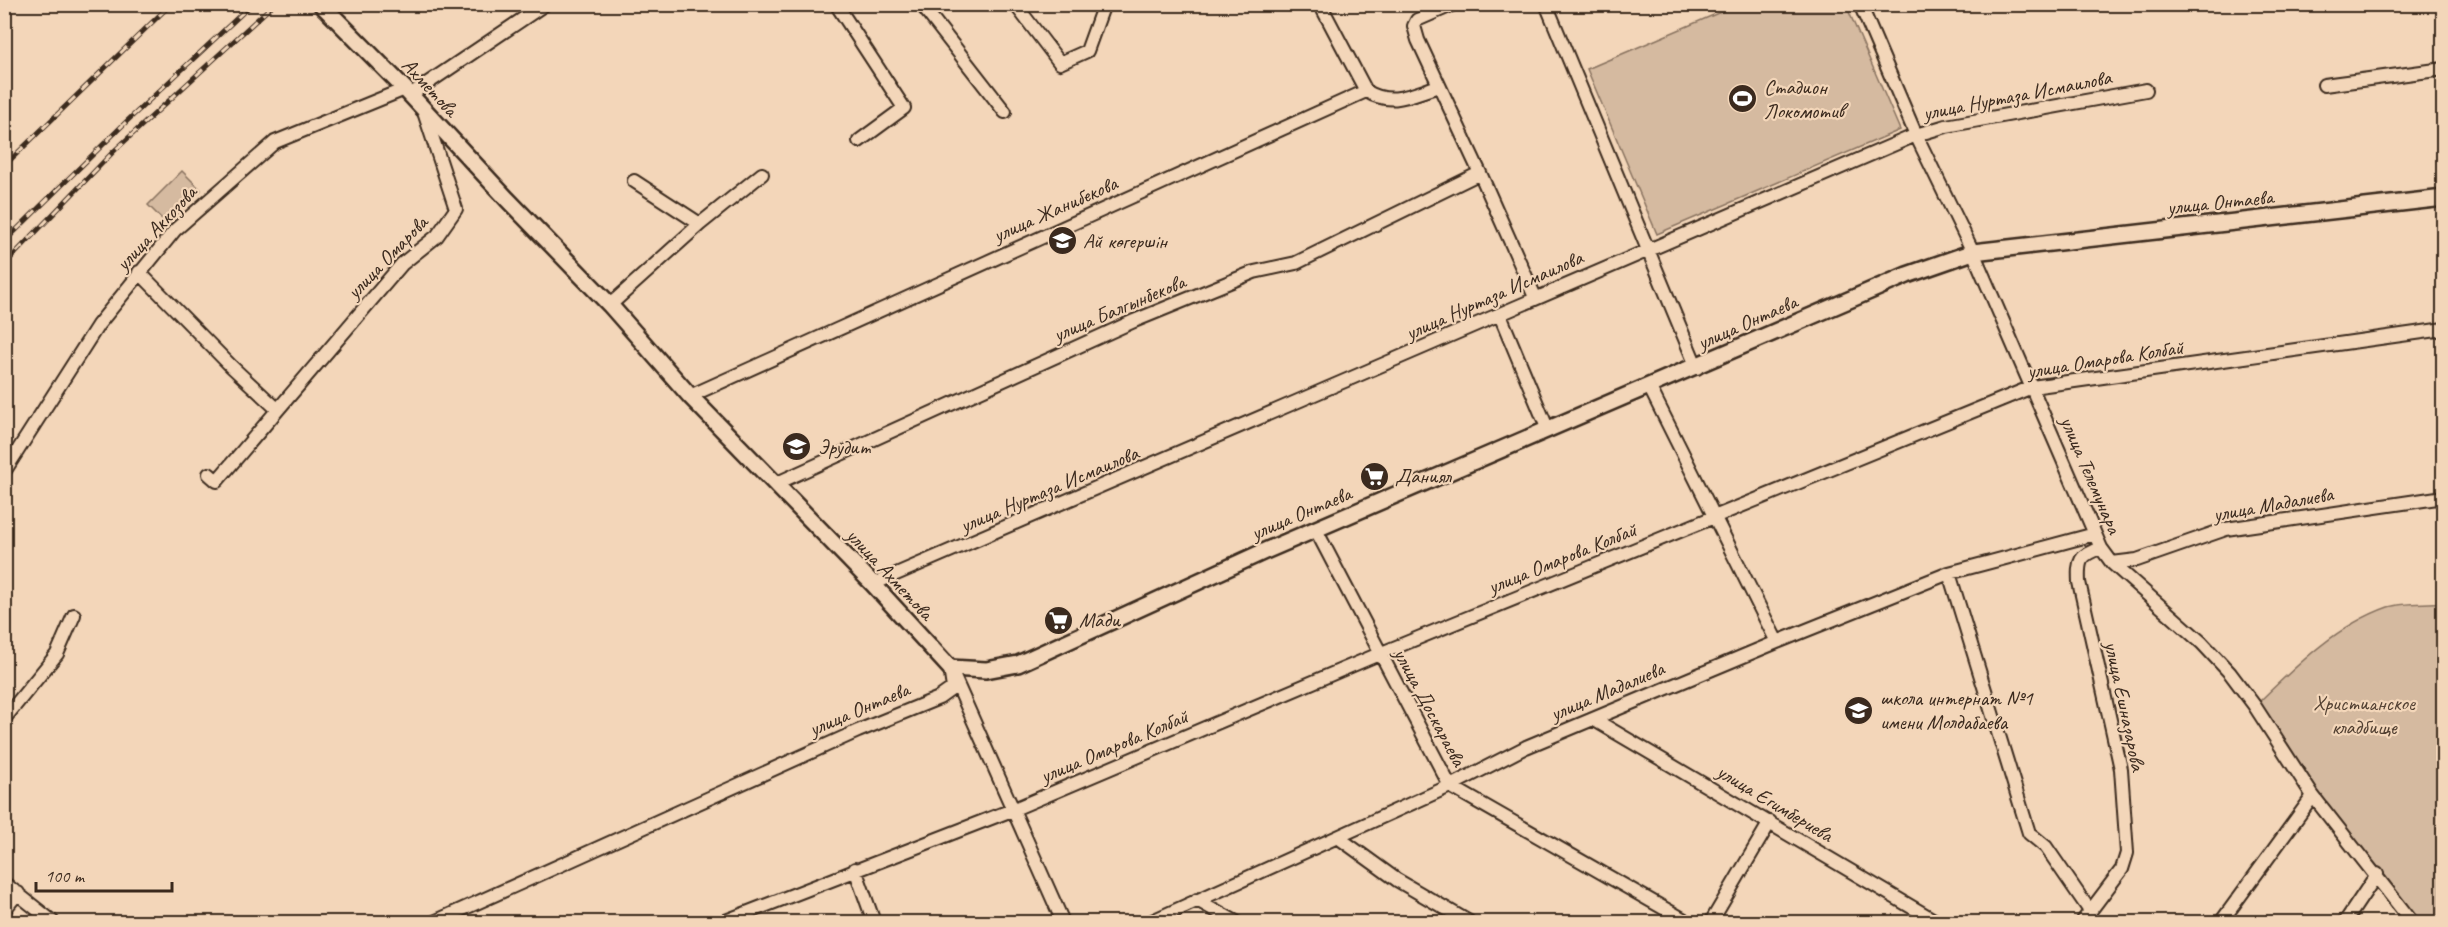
<svg xmlns="http://www.w3.org/2000/svg" width="2448" height="927" viewBox="0 0 2448 927" font-family="Caveat,sans-serif">
	<style>
		.green { fill: #d5baa0; stroke: #88725f; stroke-width: 1.5 }
		.lines { fill: none; stroke-linecap: round; stroke-linejoin: round }
		.minor-casing { stroke: #3b2a1e; stroke-width: 16 }
		.major-casing { stroke: #3b2a1e; stroke-width: 20 }
		.minor { stroke: #f3d6b9; stroke-width: 12 }
		.major { stroke: #f3d6b9; stroke-width: 15 }
		.rail-casing { stroke: #3b2a1e; stroke-width: 5 }
		.rail { stroke: #f3d6b9; stroke-width: 3; stroke-dasharray: 9; stroke-linecap: butt }
		.labels { text-anchor: middle; dominant-baseline: central; stroke-width: 4.5; stroke-linejoin: round; paint-order: stroke }
		.street-label { font-size: 21px; fill: #3b2a1e; stroke: #f3d6b9 }
		.poi-label { font-size: 21px; fill: #3b2a1e; stroke: #f3d6b9; text-anchor: start }
		.park-label { font-size: 21px; fill: #524032; stroke: #f3d6b9 }
	</style>
	<rect width="100%" height="100%" fill="#f3d6b9"/>
	<filter id="ink" filterUnits="userSpaceOnUse"><feTurbulence type="fractalNoise" baseFrequency=".0167" numOctaves="2"/><feDisplacementMap in="SourceGraphic" scale="12" xChannelSelector="R" yChannelSelector="G"/><feConvolveMatrix kernelMatrix="1 2 1 2 8 2 1 2 1" color-interpolation-filters="sRGB"/></filter>
	<g filter="url(#ink)">
		<!-- green -->
		<path class="green" d="M1737 5H1846L1900 130 1657 234 1587 69Z
			M182 171 201 190 167 224 148 205Z
			M2443 602V922H2419L2384 874 2332 812 2259 702C2297 665 2337 625 2388 607 2404 602 2427 604 2443 602Z"/>
		<g class="lines">
			<defs>
				<path id="minor" d="M836 4 904 108 859 141
					M921 4 1005 112
					M1015 4 1060 63 1087 51 1104 4
					M1320 4 1366 91
					M1454 4 1417 20 1414 26 1418 40 1480 173 1535 297
					M1546 4 1697 368
					M1860 4 1916 135 1973 252 2101 548 2112 563 2202 643 2230 673 2254 705 2313 796 2412 922
					M2324 85 2444 69
					M410 95 545 4
					M634 181 700 224
					M139 272 231 366 276 408
					M610 305 700 224 762 174
					M1500 315 1548 430
					M1650 388 1777 642
					M690 396 1366 91C1392 107 1412 94 1439 86
					M4 472 98 325 175 230 275 142 405 89
					M209 474 217 481 402 264 437 236 456 209 424 112
					M775 484 1134 321 1254 272 1296 263 1480 173
					M1316 530 1450 786 1688 922
					M2112 563 2137 560 2226 529 2444 497
					M1949 573 2029 833 2046 847 2090 911
					M873 584C1222 437 1568 283 1916 135L1946 126 2146 90
					M954 677 1063 922
					M4 719 57 654 74 615
					M1593 719 1937 922
					M1339 838 1397 880 1469 922
					M855 869 874 922
					M4 883 53 922
					M1197 900 1236 922
					M4 910 18 893
					M434 922 858 731 939 698 953 688 950 668
					M723 922 1012 810 1379 654 2032 387 2444 329
					M1150 922 1450 786 1526 747 1777 642 1949 573 2095 534
					M1711 922 1770 822
					M2082 922 2122 869 2127 853 2121 769 2079 582C2078 561 2079 555 2101 548
					M2221 922 2313 796
					M2345 922 2377 874"/>
				<path id="major" d="M321 4 405 89 507 199 610 305 690 396 873 584 950 668 986 670 1018 664 1265 551 1907 275 1973 252 2444 198"/>
			</defs>
			<!-- minor casing -->
			<use href="#minor" class="minor-casing"/>
			<!-- major casing -->
			<use href="#major" class="major-casing"/>
			<!-- minor -->
			<use href="#minor" class="minor"/>
			<!-- major -->
			<use href="#major" class="major"/>
			<defs>
				<path id="rail" d="M4 166 171 4
					M4 242 126 122 252 4
					M4 265 113 152 274 4"/>
			</defs>
			<!-- rail casing -->
			<use href="#rail" class="rail-casing"/>
			<!-- rail -->
			<use href="#rail" class="rail"/>
		</g>
	</g>
	<!-- icons -->
	<defs>
		<symbol id="stadium-disc" viewBox="-11 -11 22 22"><circle r="9.5" fill="#3b2a1e" stroke="#f3d6b9"/><path d="M0-5a6.5 5 0 1 0 0 10a6.5 5 0 1 0 0-10ZM-3.5-1.8h7v3.6h-7Z" fill="#fff"/></symbol>
		<symbol id="school-disc" viewBox="-11 -11 22 22"><circle r="9.5" fill="#3b2a1e" stroke="#f3d6b9"/><path d="M0-5L7-2L0 1L-7-2ZM-4 1L0 2.5L4 1V4Q0 6-4 4Z" fill="#fff"/></symbol>
		<symbol id="supermarket-disc" viewBox="-11 -11 22 22"><circle r="9.5" fill="#3b2a1e" stroke="#f3d6b9"/><path d="M-6-5.5h2.5l.6 2H6L4.5 2H-2.5L-4.4-4H-6ZM-1.5 3.2a1.3 1.3 0 1 0 .1 0ZM3 3.2a1.3 1.3 0 1 0 .1 0Z" fill="#fff"/></symbol>
	</defs>
	<g fill-rule="evenodd">
		<use href="#stadium-disc" x="1726" y="82" width="33" height="33"/>
		<use href="#school-disc" x="1046" y="224" width="33" height="33"/>
		<use href="#school-disc" x="780" y="430" width="33" height="33"/>
		<use href="#supermarket-disc" x="1358" y="460" width="33" height="33"/>
		<use href="#supermarket-disc" x="1042" y="604" width="33" height="33"/>
		<use href="#school-disc" x="1842" y="694" width="33" height="33"/>
	</g>
	<g class="labels">
		<!-- street labels -->
		<g class="street-label">
			<text transform="translate(430 87) rotate(47)">Ахметова</text>
			<text transform="translate(2017 95) rotate(-11)">улица Нуртаза Исмаилова</text>
			<text transform="translate(2220 202) rotate(-6)">улица Онтаева</text>
			<text transform="translate(1055 209) rotate(-24)">улица Жанибекова</text>
			<text transform="translate(156 228) rotate(-47)">улица Аккозова</text>
			<text transform="translate(387 257) rotate(-46)">улица Омарова</text>
			<text transform="translate(1494 295) rotate(-24)">улица Нуртаза Исмаилова</text>
			<text transform="translate(1119 308) rotate(-23)">улица Балгынбекова</text>
			<text transform="translate(1747 322) rotate(-24)">улица Онтаева</text>
			<text transform="translate(2105 359) rotate(-9)">улица Омарова Колбай</text>
			<text transform="translate(2091 475) rotate(67)">улица Телемунара</text>
			<text transform="translate(1049 489) rotate(-23)">улица Нуртаза Исмаилова</text>
			<text transform="translate(2273 504) rotate(-10)">улица Мадалиева</text>
			<text transform="translate(1301 513) rotate(-23)">улица Онтаева</text>
			<text transform="translate(1562 558) rotate(-22)">улица Омарова Колбай</text>
			<text transform="translate(890 574) rotate(47)">улица Ахметова</text>
			<text transform="translate(1607 691) rotate(-23)">улица Мадалиева</text>
			<text transform="translate(2125 706) rotate(78)">улица Ешназарова</text>
			<text transform="translate(1430 707) rotate(62)">улица Доскараева</text>
			<text transform="translate(859 709) rotate(-23)">улица Онтаева</text>
			<text transform="translate(1114 746) rotate(-23)">улица Омарова Колбай</text>
			<text transform="translate(1775 803) rotate(31)">улица Егимбериева</text>
		</g>
		<!-- poi labels -->
		<g class="poi-label">
			<text x="1764" y="87">Стадион<tspan x="1764" dy="24">Локомотив</tspan></text>
			<text x="1083" y="241">Ай көгершін</text>
			<text x="818" y="447">Эрудит</text>
			<text x="1395" y="476">Даниял</text>
			<text x="1079" y="620">Мади</text>
			<text x="1880" y="698">школа интернат №1<tspan x="1880" dy="24">имени Молдабаева</tspan></text>
		</g>
		<!-- park labels -->
		<g class="park-label">
			<text x="2364" y="703">Христианское<tspan x="2364" dy="24">кладбище</tspan></text>
		</g>
	</g>
	<!-- margin -->
	<rect width="2448" height="927" fill="none" stroke="#f3d6b9" stroke-width="24"/>
	<rect x="12" y="12" width="2424" height="903" fill="none" stroke="#3b2a1e" stroke-width="2" filter="url(#ink)"/>
	<!-- scale -->
	<path d="M36 882v9h136v-9" fill="none" stroke="#3b2a1e" stroke-width="3"/>
	<text x="45" y="882" font-size="18" fill="#3b2a1e" stroke="#f3d6b9" stroke-width="4.5" paint-order="stroke">100 m</text>
</svg>
